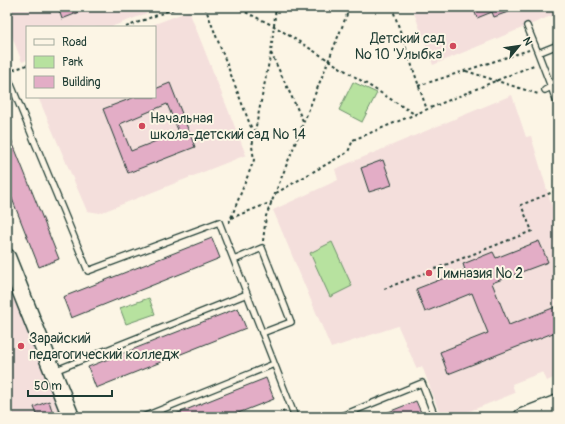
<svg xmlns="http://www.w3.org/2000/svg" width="565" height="424" viewBox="0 0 565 424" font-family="Pangolin,sans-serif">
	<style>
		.built { fill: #f4dfdc }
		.green { fill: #b7e29f; stroke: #6b906a }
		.building { fill: #e3adc6; stroke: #1f3d34; fill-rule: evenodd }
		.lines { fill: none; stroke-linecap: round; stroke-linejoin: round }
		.lane-casing { stroke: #1f3d34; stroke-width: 8 }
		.street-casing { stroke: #1f3d34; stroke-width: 14 }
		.secondary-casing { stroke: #1f3d34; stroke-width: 19 }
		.path { stroke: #1f3d34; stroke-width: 2; stroke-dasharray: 3 3; stroke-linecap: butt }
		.lane { stroke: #fcf5e5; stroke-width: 5.5 }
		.street { stroke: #fcf5e5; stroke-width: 11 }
		.secondary { stroke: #fcf5e5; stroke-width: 16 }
		.poi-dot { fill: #d1495b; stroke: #fcf5e5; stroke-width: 1.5 }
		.labels { text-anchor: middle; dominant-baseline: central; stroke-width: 4; stroke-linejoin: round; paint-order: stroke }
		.poi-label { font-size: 14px; fill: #1f3d34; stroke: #fcf5e5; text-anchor: start }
	</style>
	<rect width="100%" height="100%" fill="#fcf5e5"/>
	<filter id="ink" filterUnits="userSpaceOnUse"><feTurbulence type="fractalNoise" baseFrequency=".025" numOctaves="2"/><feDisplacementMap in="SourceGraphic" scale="8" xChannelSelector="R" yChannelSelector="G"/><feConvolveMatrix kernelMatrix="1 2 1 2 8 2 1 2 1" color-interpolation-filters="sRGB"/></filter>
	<g filter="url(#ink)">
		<!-- built -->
		<path class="built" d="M7 7H163L111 27H27V60L22 62 7 24Z
			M412 7H558V13L433 65Z
			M189 11 246 155 100 213 87 211 38 97H155V27H147Z
			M512 95 526 137 531 136 550 200 558 221V376L547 381 543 372 512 384 515 393 455 417H441L422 366 417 369 398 326 331 348 273 210 338 180 335 169Z
			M7 275 63 417H7Z"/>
		<!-- green -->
		<path class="green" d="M353 82 377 93 362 122 339 110Z
			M332 242 352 286 330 297 310 253Z
			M149 298 155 314 126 324 120 308Z"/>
		<!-- building -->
		<path class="building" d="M58 7H90V8L62 19Z
			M473 7H519V8L494 17 492 12 477 18Z
			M170 83 195 147 128 173 103 109 135 97H155V89ZM167 104 179 132 131 151 120 124Z
			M7 129 59 259 39 267 7 186Z
			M383 160 392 185 369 192 361 168Z
			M212 238 220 258 71 318 63 297Z
			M539 241 548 262 492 283 509 325 558 306V331L448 374 440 352 488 333 472 293 425 312 416 289 465 270 463 264 493 252 496 258Z
			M238 308 246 328 96 388 88 367Z
			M266 378 274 399 228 417H168Z
			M49 401 54 417H38L34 407Z
			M416 401 423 417H376Z"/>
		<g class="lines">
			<defs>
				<path id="lane" d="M527 26 538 53
					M558 45 538 53 558 105
					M7 75 88 271 219 222 295 417
					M545 90 551 87
					M234 260 262 248 291 322 262 333
					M54 371 247 294
					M143 417 274 364
					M339 417 422 383 435 417"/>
				<path id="street" d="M547 408 550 417"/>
				<path id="secondary" d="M7 257 71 417
					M522 417 558 403"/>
			</defs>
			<!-- lane casing -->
			<use href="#lane" class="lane-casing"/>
			<!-- street casing -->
			<use href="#street" class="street-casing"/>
			<!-- secondary casing -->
			<use href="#secondary" class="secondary-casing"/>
			<!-- path -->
			<path class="path" d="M205 7 254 135
				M235 7 274 26 416 115
				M392 7 427 110
				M126 27 178 7
				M271 53 304 123
				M13 70 27 65
				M466 71 538 94
				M418 86 529 50
				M276 193 348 152 353 140 534 65
				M231 218 272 202
				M229 223 254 160 252 146 271 52 276 7
				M263 241 266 216 350 7
				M384 289 532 231 521 205 558 190
				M279 417 284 410"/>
			<!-- lane -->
			<use href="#lane" class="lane"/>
			<!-- street -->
			<use href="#street" class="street"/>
			<!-- secondary -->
			<use href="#secondary" class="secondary"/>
		</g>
	</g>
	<!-- markers -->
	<g class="poi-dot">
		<circle cx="453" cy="46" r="4"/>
		<circle cx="142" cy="126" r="4"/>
		<circle cx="429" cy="273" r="4"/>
		<circle cx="21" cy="346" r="4"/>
	</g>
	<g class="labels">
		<!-- poi labels -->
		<g class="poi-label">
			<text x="445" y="38" text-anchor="end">Детский сад<tspan x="445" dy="16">№ 10 'Улыбка'</tspan></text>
			<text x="150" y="118">Начальная<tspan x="150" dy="16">школа-детский сад № 14</tspan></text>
			<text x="437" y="273">Гимназия № 2</text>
			<text x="29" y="338">Зарайский<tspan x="29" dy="16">педагогический колледж</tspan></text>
		</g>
	</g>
	<!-- margin -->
	<rect width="565" height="424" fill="none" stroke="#fcf5e5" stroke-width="24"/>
	<rect x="12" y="12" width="541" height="400" fill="none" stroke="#1f3d34" stroke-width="1.5" filter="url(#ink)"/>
	<!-- legend -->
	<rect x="26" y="26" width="130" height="72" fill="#fcf5e5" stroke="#a4ab9e"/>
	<rect x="34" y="39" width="20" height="6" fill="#fcf5e5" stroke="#a4ab9e"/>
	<text x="62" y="46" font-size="12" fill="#1f3d34">Road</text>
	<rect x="34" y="56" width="20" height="12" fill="#b7e29f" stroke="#a4ab9e"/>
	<text x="62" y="66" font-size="12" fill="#1f3d34">Park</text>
	<rect x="34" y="76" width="20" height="12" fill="#e3adc6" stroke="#a4ab9e"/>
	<text x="62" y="86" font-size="12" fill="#1f3d34">Building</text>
	<!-- north arrow -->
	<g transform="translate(519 46) rotate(61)" stroke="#fcf5e5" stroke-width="3" paint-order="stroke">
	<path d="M0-3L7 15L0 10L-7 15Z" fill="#1f3d34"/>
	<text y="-6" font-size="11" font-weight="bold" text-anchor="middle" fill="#1f3d34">N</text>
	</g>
	<!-- scale -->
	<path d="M28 390v6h84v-6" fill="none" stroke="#1f3d34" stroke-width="2"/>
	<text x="34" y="390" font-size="12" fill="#1f3d34" stroke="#fcf5e5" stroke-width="3" paint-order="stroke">50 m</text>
</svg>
